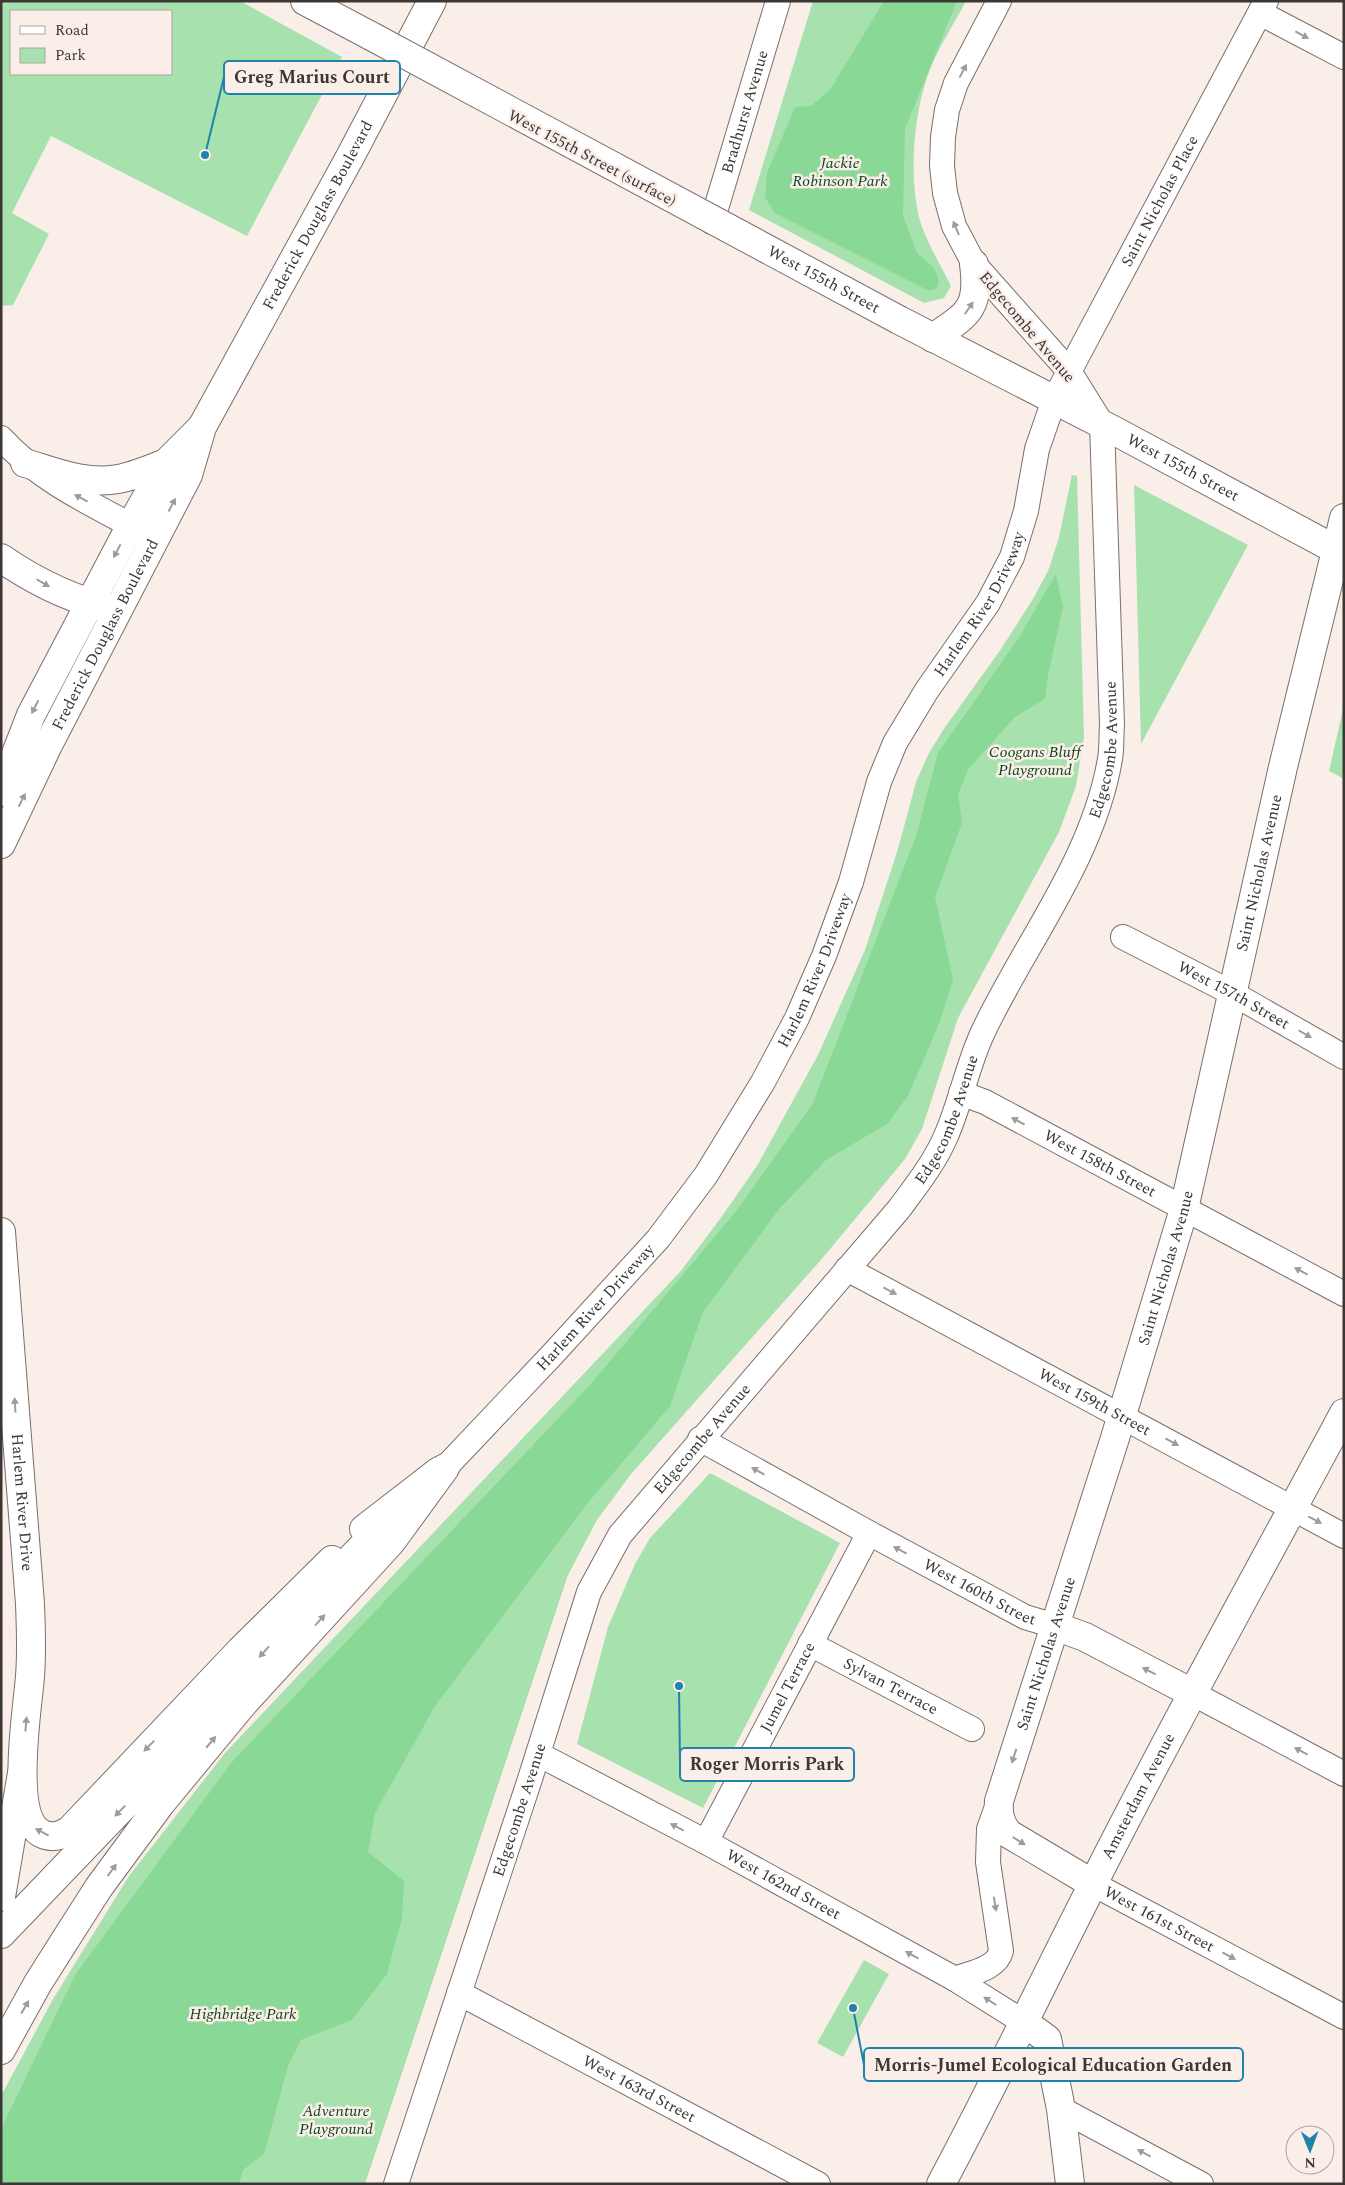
<svg xmlns="http://www.w3.org/2000/svg" width="1345" height="2185" viewBox="0 0 1345 2185" font-family="Spectral,serif">
	<style>
		.green { fill: #a7e1ae; fill-rule: evenodd }
		.forest { fill: #8ad896 }
		.lines { fill: none; stroke-linecap: round; stroke-linejoin: round }
		.minor-casing { stroke: #796f6b; stroke-width: 26 }
		.major-casing { stroke: #796f6b; stroke-width: 30 }
		.highway-casing { stroke: #796f6b; stroke-width: 30 }
		.minor { stroke: #fff; stroke-width: 24 }
		.major { stroke: #fff; stroke-width: 28 }
		.highway { stroke: #fff; stroke-width: 28 }
		.major-bridge-casing { stroke: #796f6b; stroke-width: 30; stroke-linecap: butt }
		.major-bridge { stroke: #fff; stroke-width: 28 }
		.oneway { fill: #9e9b9a }
		.labels { text-anchor: middle; dominant-baseline: central; stroke-width: 5; stroke-linejoin: round; paint-order: stroke }
		.street-label { font-size: 16px; fill: #3c3735; stroke: #faeee9 }
		.park-label { font-size: 16px; font-style: italic; fill: #0d461c; stroke: #faeee9 }
		.leader { fill: none; stroke: #1e82ad; stroke-width: 2 }
		.callout-dot { fill: #1e82ad; stroke: #faeee9; stroke-width: 2 }
		.callout { fill: #faeee9; stroke: #1e82ad; stroke-width: 2 }
		.callout-label { font-size: 18px; text-anchor: middle; font-weight: bold; fill: #3c3735 }
	</style>
	<rect width="100%" height="100%" fill="#faeee9"/>
	<!-- green -->
	<path class="green" d="M1 1H240L342 57 247 236 51 136 12 213 49 234 13 305 1 306ZM171 11V74H11V11Z
		M813 1H966C954 24 938 48 929 72 913 114 908 181 921 224 928 245 941 265 951 286L944 298 924 303 749 210Z
		M1072 475 1077 476 1084 737 1076 786 1059 832 958 1018 922 1129 905 1159 820 1261 631 1474 597 1520 568 1575 365 2184H1V2096L53 1999 129 1876 225 1753 680 1272 720 1219 757 1166 818 1055 865 950 898 849 916 782 928 755 943 730 1001 649 1033 599 1049 569 1059 537Z
		M1134 485 1248 545 1141 744Z
		M1344 705V779L1329 771Z
		M710 1473 840 1543 703 1808 577 1744 608 1627 635 1564 650 1538Z
		M864 1960 889 1974 843 2057 817 2043Z"/>
	<!-- forest -->
	<path class="forest" d="M884 1H957L905 129 903 216 917 253 934 268 939 280 937 288 929 291 775 213 765 197 767 173 795 107 811 106 830 90Z
		M1056 574 1063 607 1048 675 1045 699 1015 717 969 768 958 794 962 823 935 897 953 980 939 1024 908 1096 887 1124 826 1160 780 1208 703 1312 670 1406 587 1504 435 1706 375 1813 368 1852 404 1881 402 1918 387 1974 352 2020 301 2040 288 2066 264 2154 243 2170 239 2184H1V2129L75 1975 231 1763 590 1385 738 1209 813 1103 916 836 938 753 1018 639Z"/>
	<g class="lines">
		<defs>
			<g id="minor">
				<path d="M1260 13 1344 57"/>
				<path id="s1" d="M712 222 778 1"/>
				<path d="M1 438C41 482 96 506 147 534"/>
				<path id="s2" d="M1123 937 1232 993 1344 1057"/>
				<path id="s3" d="M961 1093 985 1102 1344 1294"/>
				<path id="s4" d="M847 1269 1344 1536"/>
				<path id="s5" d="M700 1439 869 1533 1025 1617 1055 1626"/>
				<path id="s6" d="M445 1468 551 1356 658 1239 706 1175 763 1082 797 1018 824 956 851 882 879 782 895 743 927 690 988 603 1012 557 1026 511 1037 449 1054 400 1266 1"/>
				<path id="s7" d="M810 1644 972 1729"/>
				<path d="M1192 1693 1344 1774"/>
				<path id="s8" d="M538 1754 706 1842 955 1979 1025 2023"/>
				<path id="s9" d="M706 1842 869 1533"/>
				<path id="s10" d="M1093 1884 1344 2017"/>
				<path d="M955 1979C970 1973 997 1969 1001 1951L988 1862 989 1829 999 1801"/>
				<path id="s11" d="M459 1993 818 2184"/>
				<path d="M1061 2109 1201 2184"/>
				<path id="s12" d="M396 2184 529 1782 589 1592 620 1535 899 1209C916 1186 935 1162 946 1136 961 1102 967 1066 983 1032 1025 943 1093 859 1110 759 1112 748 1111 736 1112 725L1102 424 1069 371 974 264 954 226 945 193 942 166 943 137 947 110 956 83 999 1"/>
			</g>
			<g id="major">
				<path d="M305 1 371 36"/>
				<path id="s13" d="M899 320 1115 431 1344 554"/>
				<path d="M933 338C968 314 980 309 974 264"/>
				<path d="M25 463C55 472 86 485 118 479 134 476 150 469 166 463"/>
				<path d="M1 792 31 715 131 525 166 463 199 430"/>
				<path id="s14" d="M1 844 48 745 188 475 202 427 350 157 432 1"/>
				<path id="s15" d="M1 1232 30 1604C31 1628 32 1652 30 1676 28 1708 7 1823 45 1835 55 1838 62 1835 70 1830L240 1651 332 1560"/>
				<path d="M364 1529 439 1471"/>
				<path d="M1055 1626 1085 1637 1192 1693"/>
				<path id="s16" d="M1093 1884 1009 1834C1000 1824 998 1814 999 1801L1115 1438 1184 1209 1283 767 1344 518"/>
				<path d="M1025 2023 1047 2039 1061 2109 1070 2184"/>
				<path id="s17" d="M941 2184C994 2085 1042 1984 1093 1884 1173 1725 1260 1570 1344 1413"/>
			</g>
			<path id="highway" d="M1 558C37 583 75 601 117 610
				M1 1897 22 1773
				M1 1934 187 1740 312 1599 390 1518
				M1 2050 38 1983 69 1934 99 1887 161 1803 242 1705 391 1542 445 1468"/>
		</defs>
		<!-- minor casing -->
		<use href="#minor" class="minor-casing"/>
		<!-- major casing -->
		<use href="#major" class="major-casing"/>
		<!-- highway casing -->
		<use href="#highway" class="highway-casing"/>
		<!-- minor -->
		<use href="#minor" class="minor"/>
		<!-- major -->
		<use href="#major" class="major"/>
		<!-- highway -->
		<use href="#highway" class="highway"/>
		<defs>
			<g id="major-bridge">
				<path id="s18" d="M371 36 899 320"/>
			</g>
		</defs>
		<!-- major-bridge casing -->
		<use href="#major-bridge" class="major-bridge-casing"/>
		<!-- major-bridge -->
		<use href="#major-bridge" class="major-bridge"/>
	</g>
	<!-- one-way arrows -->
	<defs><path id="oneway-solid" d="M-6-.8H1V-3.2L6.5 0L1 3.2V.8H-6Z" transform="scale(1.25)"/></defs>
	<g class="oneway">
		<use href="#oneway-solid" transform="translate(1302 35) rotate(28)"/>
		<use href="#oneway-solid" transform="translate(963 71) rotate(-62)"/>
		<use href="#oneway-solid" transform="translate(956 228) rotate(-112)"/>
		<use href="#oneway-solid" transform="translate(969 308) rotate(-56)"/>
		<use href="#oneway-solid" transform="translate(81 498) rotate(-152)"/>
		<use href="#oneway-solid" transform="translate(172 505) rotate(-62)"/>
		<use href="#oneway-solid" transform="translate(117 551) rotate(118)"/>
		<use href="#oneway-solid" transform="translate(43 583) rotate(30)"/>
		<use href="#oneway-solid" transform="translate(35 707) rotate(117)"/>
		<use href="#oneway-solid" transform="translate(22 800) rotate(-64)"/>
		<use href="#oneway-solid" transform="translate(1305 1034) rotate(30)"/>
		<use href="#oneway-solid" transform="translate(1018 1121) rotate(-152)"/>
		<use href="#oneway-solid" transform="translate(1301 1271) rotate(-152)"/>
		<use href="#oneway-solid" transform="translate(890 1291) rotate(28)"/>
		<use href="#oneway-solid" transform="translate(15 1405) rotate(-94)"/>
		<use href="#oneway-solid" transform="translate(1172 1442) rotate(29)"/>
		<use href="#oneway-solid" transform="translate(758 1471) rotate(-151)"/>
		<use href="#oneway-solid" transform="translate(1315 1520) rotate(28)"/>
		<use href="#oneway-solid" transform="translate(900 1550) rotate(-152)"/>
		<use href="#oneway-solid" transform="translate(320 1620) rotate(-48)"/>
		<use href="#oneway-solid" transform="translate(264 1652) rotate(132)"/>
		<use href="#oneway-solid" transform="translate(1149 1671) rotate(-153)"/>
		<use href="#oneway-solid" transform="translate(26 1724) rotate(-85)"/>
		<use href="#oneway-solid" transform="translate(211 1742) rotate(-50)"/>
		<use href="#oneway-solid" transform="translate(149 1746) rotate(134)"/>
		<use href="#oneway-solid" transform="translate(1301 1751) rotate(-152)"/>
		<use href="#oneway-solid" transform="translate(1014 1756) rotate(108)"/>
		<use href="#oneway-solid" transform="translate(120 1811) rotate(134)"/>
		<use href="#oneway-solid" transform="translate(677 1827) rotate(-152)"/>
		<use href="#oneway-solid" transform="translate(42 1832) rotate(-152)"/>
		<use href="#oneway-solid" transform="translate(1019 1841) rotate(32)"/>
		<use href="#oneway-solid" transform="translate(112 1870) rotate(-54)"/>
		<use href="#oneway-solid" transform="translate(995 1904) rotate(81)"/>
		<use href="#oneway-solid" transform="translate(912 1955) rotate(-151)"/>
		<use href="#oneway-solid" transform="translate(1229 1956) rotate(28)"/>
		<use href="#oneway-solid" transform="translate(990 2001) rotate(-148)"/>
		<use href="#oneway-solid" transform="translate(25 2007) rotate(-60)"/>
		<use href="#oneway-solid" transform="translate(1144 2153) rotate(-152)"/>
	</g>
	<g class="labels">
		<!-- street labels -->
		<g class="street-label">
			<text stroke="none"><textPath href="#s1" startOffset="115">Bradhurst Avenue</textPath></text>
			<text transform="translate(592 158) rotate(28)">West 155th Street (surface)</text>
			<text stroke="none"><textPath href="#s6" startOffset="1475">Saint Nicholas Place</textPath></text>
			<text stroke="none"><textPath href="#s14" startOffset="705">Frederick Douglass Boulevard</textPath></text>
			<text stroke="none"><textPath href="#s18" startOffset="514">West 155th Street</textPath></text>
			<text transform="translate(1027 327) rotate(50)">Edgecombe Avenue</text>
			<text stroke="none"><textPath href="#s13" startOffset="320">West 155th Street</textPath></text>
			<text stroke="none"><textPath href="#s6" startOffset="1030">Harlem River Driveway</textPath></text>
			<text stroke="none"><textPath href="#s14" startOffset="234">Frederick Douglass Boulevard</textPath></text>
			<text stroke="none"><textPath href="#s12" startOffset="1625">Edgecombe Avenue</textPath></text>
			<text stroke="none"><textPath href="#s16" startOffset="1098">Saint Nicholas Avenue</textPath></text>
			<text stroke="none"><textPath href="#s6" startOffset="625">Harlem River Driveway</textPath></text>
			<text stroke="none"><textPath href="#s2" startOffset="125">West 157th Street</textPath></text>
			<text stroke="none"><textPath href="#s12" startOffset="1219">Edgecombe Avenue</textPath></text>
			<text stroke="none"><textPath href="#s3" startOffset="156">West 158th Street</textPath></text>
			<text stroke="none"><textPath href="#s16" startOffset="692">Saint Nicholas Avenue</textPath></text>
			<text stroke="none"><textPath href="#s6" startOffset="220">Harlem River Driveway</textPath></text>
			<text stroke="none"><textPath href="#s4" startOffset="281">West 159th Street</textPath></text>
			<text stroke="none"><textPath href="#s12" startOffset="814">Edgecombe Avenue</textPath></text>
			<text stroke="none"><textPath href="#s15" startOffset="271">Harlem River Drive</textPath></text>
			<text stroke="none"><textPath href="#s5" startOffset="319">West 160th Street</textPath></text>
			<text stroke="none"><textPath href="#s16" startOffset="288">Saint Nicholas Avenue</textPath></text>
			<text stroke="none"><textPath href="#s7" startOffset="91">Sylvan Terrace</textPath></text>
			<text stroke="none"><textPath href="#s9" startOffset="175">Jumel Terrace</textPath></text>
			<text stroke="none"><textPath href="#s17" startOffset="435">Amsterdam Avenue</textPath></text>
			<text stroke="none"><textPath href="#s12" startOffset="394">Edgecombe Avenue</textPath></text>
			<text stroke="none"><textPath href="#s8" startOffset="278">West 162nd Street</textPath></text>
			<text stroke="none"><textPath href="#s10" startOffset="75">West 161st Street</textPath></text>
			<text stroke="none"><textPath href="#s11" startOffset="204">West 163rd Street</textPath></text>
		</g>
		<!-- park labels -->
		<g class="park-label">
			<text x="840" y="163">Jackie<tspan x="840" dy="18">Robinson Park</tspan></text>
			<text x="1035" y="752">Coogans Bluff<tspan x="1035" dy="18">Playground</tspan></text>
			<text x="243" y="2014">Highbridge Park</text>
			<text x="336" y="2111">Adventure<tspan x="336" dy="18">Playground</tspan></text>
		</g>
	</g>
	<!-- callouts -->
	<path class="leader" d="M205 155L224 77M679 1686L680 1764M853 2008L864 2065"/>
	<g class="callout-dot">
		<circle cx="205" cy="155" r="5"/>
		<circle cx="679" cy="1686" r="5"/>
		<circle cx="853" cy="2008" r="5"/>
	</g>
	<g class="callout">
		<rect x="224" y="61" width="176" height="33" rx="5"/>
		<rect x="680" y="1748" width="174" height="33" rx="5"/>
		<rect x="864" y="2048" width="379" height="33" rx="5"/>
	</g>
	<g class="callout-label">
		<text x="312" y="83">Greg Marius Court</text>
		<text x="767" y="1770">Roger Morris Park</text>
		<text x="1053" y="2071">Morris-Jumel Ecological Education Garden</text>
	</g>
	<!-- border -->
	<rect width="1345" height="2185" fill="none" stroke="#3c3735" stroke-width="5"/>
	<!-- legend -->
	<rect x="10" y="10" width="162" height="65" fill="#faeee9" stroke="#aea5a1"/>
	<rect x="20" y="26" width="25" height="8" fill="#ffffff" stroke="#aea5a1"/>
	<text x="55" y="35" font-size="15" fill="#3c3735">Road</text>
	<rect x="20" y="48" width="25" height="15" fill="#a7e1ae" stroke="#aea5a1"/>
	<text x="55" y="60" font-size="15" fill="#3c3735">Park</text>
	<!-- north arrow -->
	<g transform="translate(1310 2150) rotate(179)"><circle r="24" fill="#faeee9" stroke="#aea5a1"/>
	<path d="M0-4L9 19L0 12L-9 19Z" fill="#1e82ad"/>
	<text y="-8" font-size="14" font-weight="bold" text-anchor="middle" fill="#3c3735">N</text>
	</g>
</svg>
